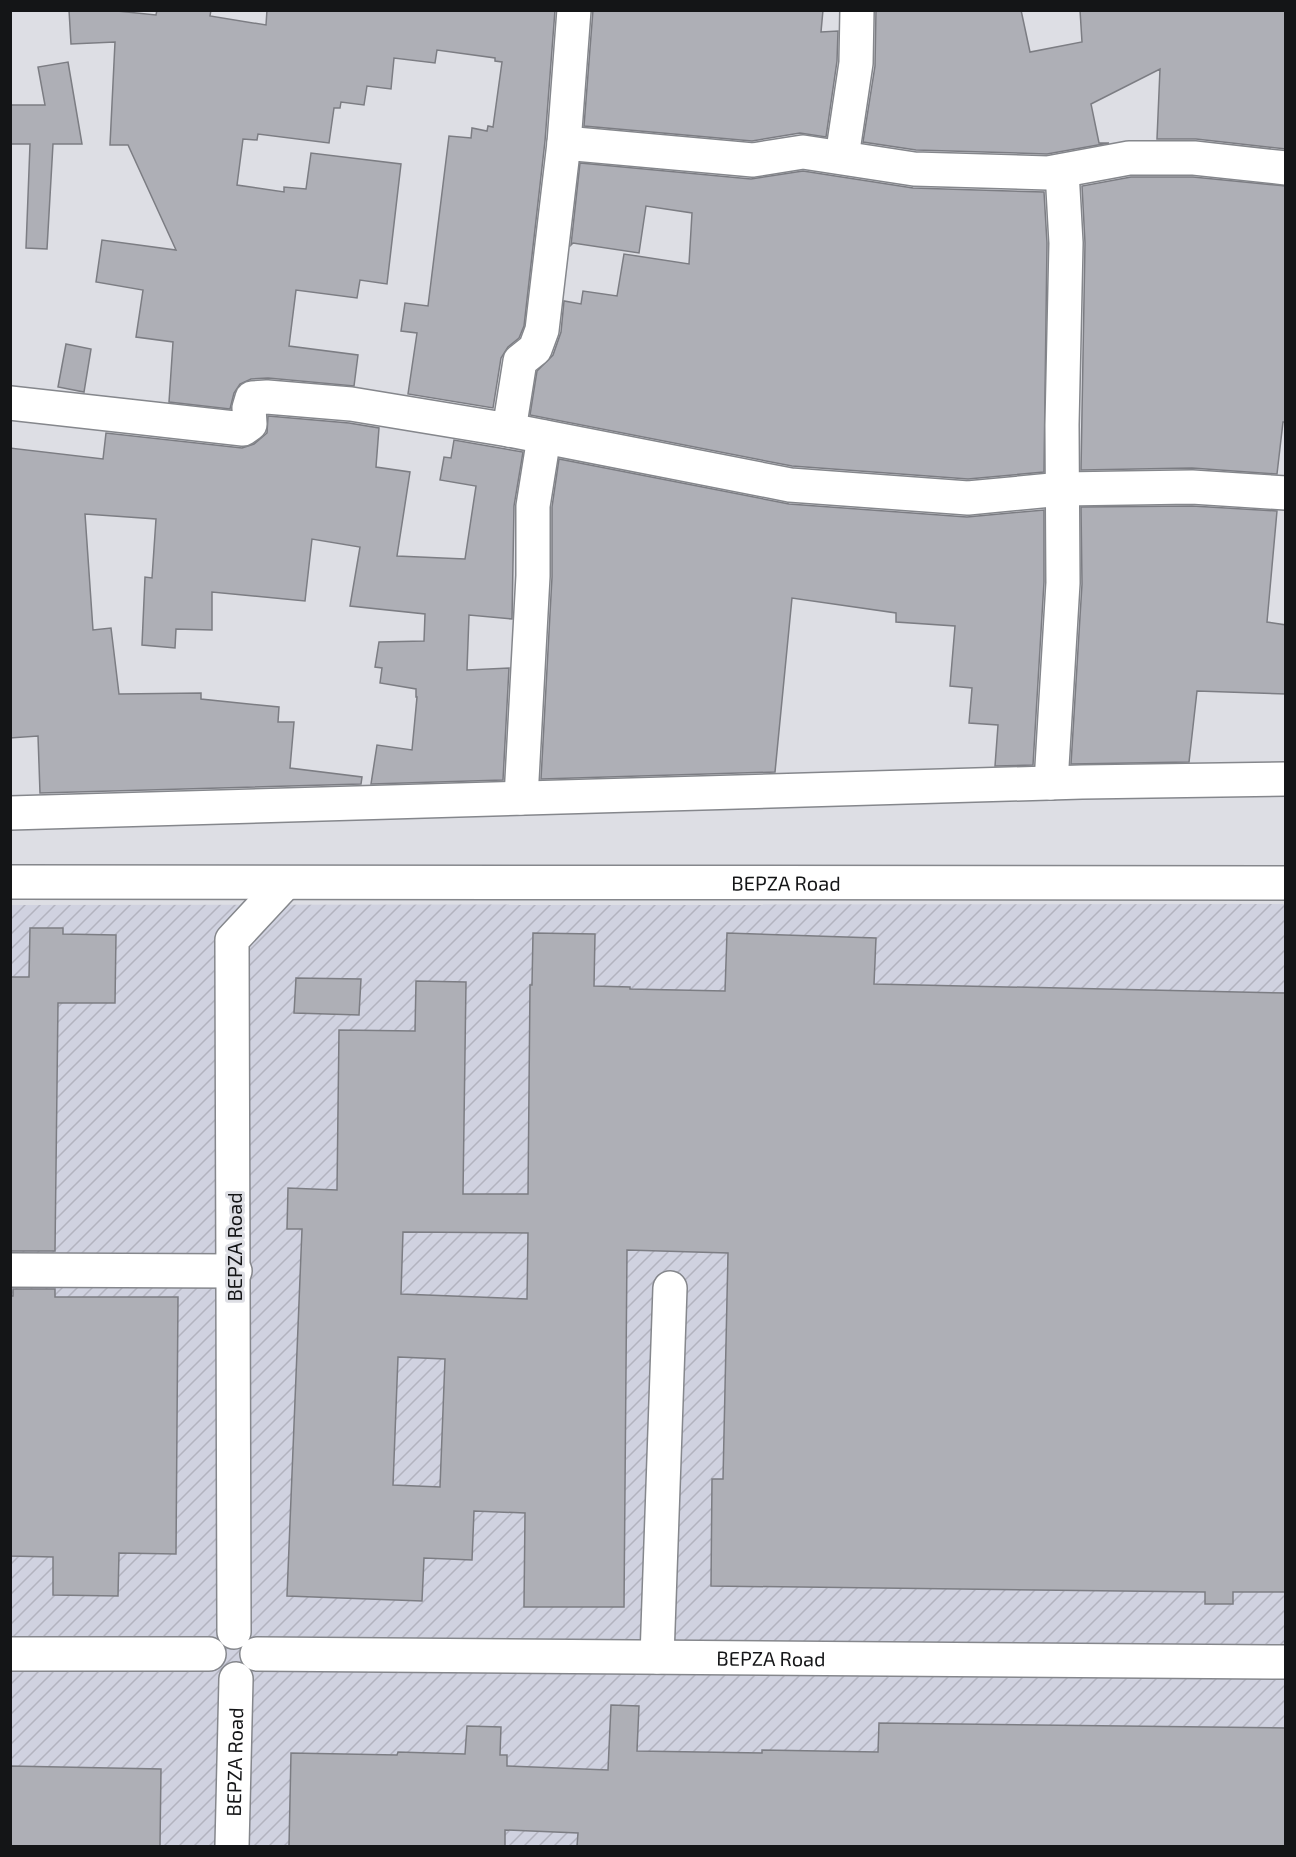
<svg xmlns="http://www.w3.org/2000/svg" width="1296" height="1857" viewBox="0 0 1296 1857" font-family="'Exo 2',sans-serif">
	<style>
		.industrial { fill: url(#industrial-furrows) }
		.building { fill: #aeafb6; stroke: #7c7d83; stroke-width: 1.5; fill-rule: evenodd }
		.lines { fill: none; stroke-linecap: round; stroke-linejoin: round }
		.minor-casing { stroke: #85878c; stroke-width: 36 }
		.minor { stroke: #fff; stroke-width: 33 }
		.labels { text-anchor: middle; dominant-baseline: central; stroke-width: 6; stroke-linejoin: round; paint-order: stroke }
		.street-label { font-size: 20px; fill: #141517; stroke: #dddee4 }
	</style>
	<defs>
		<pattern id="industrial-furrows" width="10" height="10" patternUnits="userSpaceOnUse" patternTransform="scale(1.5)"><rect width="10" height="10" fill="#d0d2e0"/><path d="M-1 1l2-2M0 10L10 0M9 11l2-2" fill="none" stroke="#b2b3bf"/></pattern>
	</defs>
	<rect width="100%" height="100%" fill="#dddee4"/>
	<!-- industrial -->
	<path class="industrial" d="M1285 904V1846H11L10 905Z"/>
	<!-- building -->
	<path class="building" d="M69 10H107L156 15 157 10H211L210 16 266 25 267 10H555L545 141 524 326 519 338 508 347 501 358 493 408 408 394 417 333 401 331 405 303 428 306 449 136 471 138 472 128 487 131 488 126 493 127 502 62 495 61V58L437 50 435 63 394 58 391 89 367 86 364 105 341 102 340 108H334L329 143 258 134 257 140 243 139 237 185 284 192V187L306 189 311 153 401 164 387 284 360 280 357 298 296 290 289 346 358 355 354 386 268 378 251 379 240 384 234 393 230 409 169 402 173 342 136 337 143 290 96 282 102 240 176 250 128 145H110L115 42 71 44Z
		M593 10H823L821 32 838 31 837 61 826 137 800 133 752 141 584 126Z
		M876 10H1021L1030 52 1082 42 1080 10H1286V149L1196 139H1157L1160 69 1091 104 1099 143H1109L1047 154 916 150 863 142 875 66Z
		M68 62 82 144H53L47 249 26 248 30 144H10L11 105H45L38 67Z
		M580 163 751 179 803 171 913 188 1044 192 1047 243 1044 472 968 479 792 466 530 415 537 371 553 355 561 332 564 301 581 304 583 291 617 296 624 254 689 264 692 213 646 206 639 253 573 243 571 245Z
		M1131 177H1193L1286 186V422H1283L1277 474 1192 468 1081 470 1085 243 1082 186Z
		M66 344 91 349 84 392 58 387Z
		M268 416 349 423 379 428 376 467 410 472 397 556 465 559 476 486 440 480 444 457 451 458 454 440 523 452 514 506 512 619 469 615 467 670 509 668 503 780 371 784 377 745 412 750 417 697H416V689L380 683 382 668 375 667 379 642 424 641 425 614 350 606 360 547 312 539 305 601 212 592V630L176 629 175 648 142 645 145 577 152 578 156 519 85 514 93 630 111 628 119 694 201 693V699L279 707 278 722H294L290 768 362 777 361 784 40 793 38 736 10 738V448L103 459 106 433 242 448 254 444 267 433Z
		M559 459 789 504 967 517 1044 510V582L1033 765 995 766 998 725 969 723 972 688 950 686 955 626 896 622V613L792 598 775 772 541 779 552 577V507Z
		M1192 506 1277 511 1267 622 1286 625V694L1197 691 1189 762 1071 764 1082 584 1081 507Z
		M30 928H63V934L116 935 115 1003H58L55 1251H12L10 1250V977H29Z
		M533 933 595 934 594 986 630 987V989L725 991 727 933 876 938 874 984 1286 993V1592H1233V1604H1205V1592L711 1586 712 1479H723L728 1253 627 1250 624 1607H524L525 1513 474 1511 472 1560 424 1558 422 1601 287 1596 302 1229H287L288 1188 337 1190 339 1030 415 1031 416 981 466 982 463 1194H528L530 985H532ZM403 1232 528 1233 527 1299 401 1294ZM398 1357 445 1359 440 1487 393 1485Z
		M296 978 361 979 359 1015 294 1013Z
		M13 1289H55V1297H178L176 1554 119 1553 118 1596 53 1595V1557L10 1556V1296H13Z
		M611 1705 639 1706 637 1751 762 1753V1750L878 1752 879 1723 1286 1728V1846H577L578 1833 505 1830V1846H289L291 1753 397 1755 398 1752 465 1754 467 1726 501 1727 500 1755H507V1766L608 1770Z
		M10 1766 161 1769 160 1846H10Z"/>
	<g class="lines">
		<defs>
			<g id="minor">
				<path d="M564 143 574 10"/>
				<path d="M842 157 856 63 857 10"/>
				<path d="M10 403 243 429 250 424 249 408 252 398 267 397 351 404 509 430 520 361 535 349 542 330 564 143 753 160 803 152 914 169 1048 173 1129 158H1194L1286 168"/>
				<path d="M509 430 790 485 968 498 1062 489 1192 487 1286 493"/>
				<path d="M1051 783 1063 583 1062 425 1066 243 1062 171"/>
				<path d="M521 798 533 576V506L544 437"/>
				<path d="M10 813 1082 782 1286 779"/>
				<path id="s1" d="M10 882 1286 883"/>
				<path d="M10 1270 235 1271"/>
				<path d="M234 1632 232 940 285 883"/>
				<path d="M10 1654H209"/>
				<path id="s2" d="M257 1654 1286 1662"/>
				<path d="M657 1657 670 1288"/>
				<path id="s3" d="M232 1846 236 1679"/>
			</g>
		</defs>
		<!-- minor casing -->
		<use href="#minor" class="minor-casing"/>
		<!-- minor -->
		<use href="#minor" class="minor"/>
	</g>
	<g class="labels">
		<!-- street labels -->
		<g class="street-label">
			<text stroke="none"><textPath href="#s1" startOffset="776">BEPZA Road</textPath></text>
			<text transform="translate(234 1247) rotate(-90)">BEPZA Road</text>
			<text stroke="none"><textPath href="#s2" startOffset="514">BEPZA Road</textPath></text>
			<text stroke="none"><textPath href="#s3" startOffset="84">BEPZA Road</textPath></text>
		</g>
	</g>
	<!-- border -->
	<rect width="1296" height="1857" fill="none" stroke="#141517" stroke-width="24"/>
</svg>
